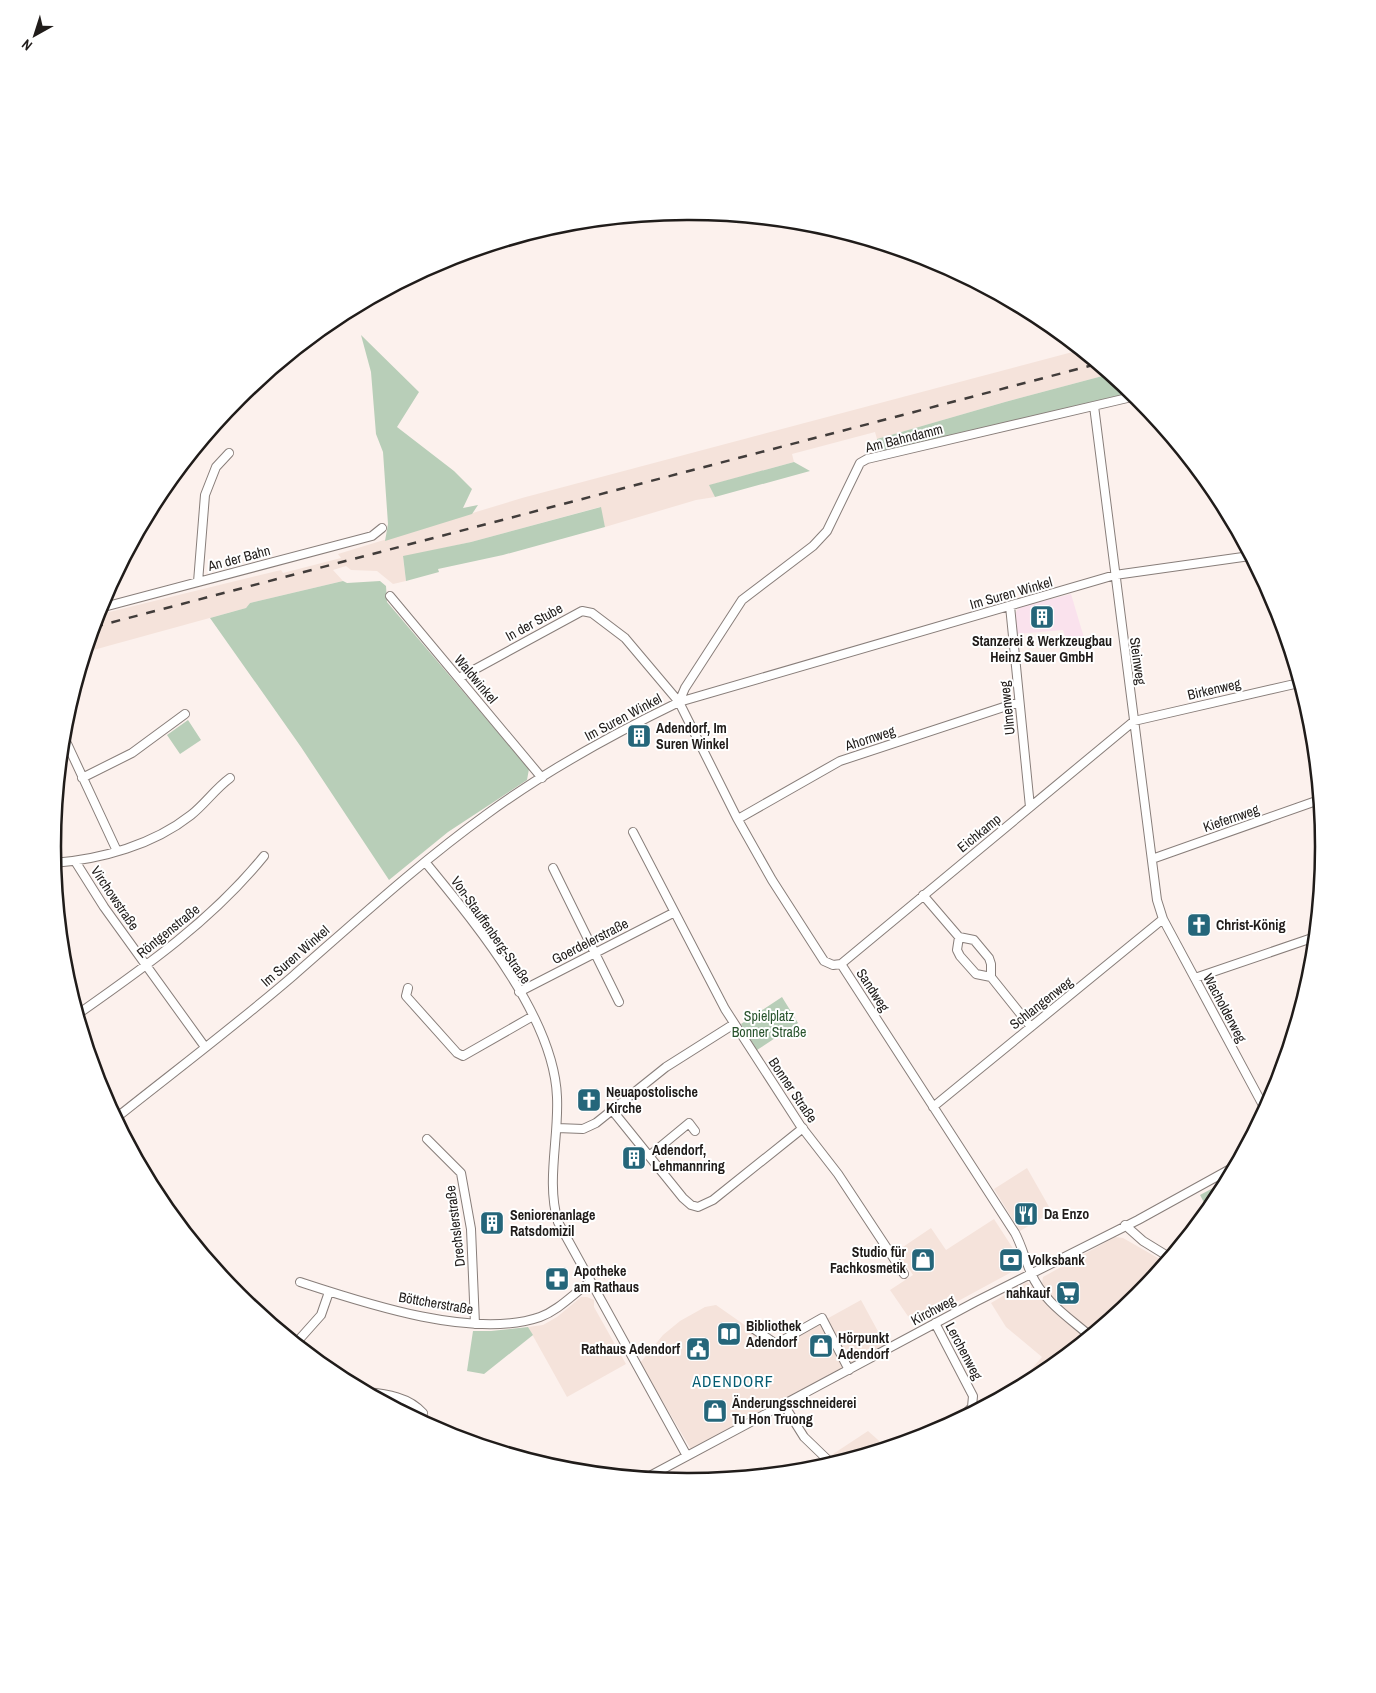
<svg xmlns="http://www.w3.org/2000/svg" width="1376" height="1693" viewBox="0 0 1376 1693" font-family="'Archivo Narrow',sans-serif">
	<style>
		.built { fill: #f5e3db }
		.industrial { fill: #fae2ed }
		.green { fill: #b8ceb8 }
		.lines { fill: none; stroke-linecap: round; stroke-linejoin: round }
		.minor-casing { stroke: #887e7a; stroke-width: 10 }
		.minor { stroke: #fff; stroke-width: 8 }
		.rail { stroke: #413c3a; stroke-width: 2.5; stroke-dasharray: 9 9; stroke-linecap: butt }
		.labels { text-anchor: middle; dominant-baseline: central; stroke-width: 4; stroke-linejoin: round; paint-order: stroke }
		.street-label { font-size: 14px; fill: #201c1a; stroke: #fff }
		.poi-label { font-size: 14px; font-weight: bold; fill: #201c1a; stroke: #fff; text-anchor: start }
		.park-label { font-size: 14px; fill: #28532c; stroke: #fff }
		.quarter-label { font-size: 16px; letter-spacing: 1px; fill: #055c72; stroke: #fff }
		.rim { fill: none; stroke: #201c1a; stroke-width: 2.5 }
	</style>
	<rect width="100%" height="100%" fill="#fcf1ed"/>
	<!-- built -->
	<path class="built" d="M1080 350 1110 374 1005 402 877 439 875 432 792 454 794 462 710 485 715 497 696 500 605 527 600 507 471 542 403 557 406 581 393 584 377 571 351 570 346 566 333 570 343 581 250 603 246 608 86 652 97 615 281 570 283 573 341 558 338 554 522 498Z
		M1027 1168 1052 1212 1020 1231 994 1189Z
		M994 1219 1021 1261 1019 1268 914 1325 890 1290 913 1275 897 1251 931 1228 946 1250Z
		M1115 1237 1123 1238 1165 1262 1137 1296 1092 1333 1049 1296 1042 1283 1043 1277Z
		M1027 1282 1049 1305 1086 1338 1035 1378 1028 1373 1042 1357 1006 1327 991 1303Z
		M581 1297H587L594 1300V1307L626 1364 567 1397 528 1327 543 1325 557 1317Z
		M861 1300 887 1348 692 1451 640 1363 663 1335 680 1321 705 1307 716 1305 776 1347Z
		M868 1431 886 1447 836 1462 830 1456Z"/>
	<!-- industrial -->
	<path class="industrial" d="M1071 594 1085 641 1067 643 1063 630 1017 634 1015 614 1019 607Z"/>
	<!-- green -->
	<path class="green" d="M361 335 419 392 397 427 454 471 472 489 463 508 478 505 472 514 385 541 388 524 383 452 376 434 371 372Z
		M1110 374 1132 393 880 453 877 439 1005 402Z
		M794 462 810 471 715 497 709 485Z
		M601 507 605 527 503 555 438 569 439 572 406 581 403 556 471 542Z
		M343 581 347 583 380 581 386 586 387 602 529 769 527 780 448 832 389 880 301 747 210 618 246 608 250 603Z
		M188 720 201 740 180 754 167 735Z
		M782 997 798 1023 757 1050 741 1024Z
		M1226 1181 1208 1210 1200 1195Z
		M528 1327 533 1335 484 1374 467 1371 473 1331H491Z"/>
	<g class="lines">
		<defs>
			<path id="minor" d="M1094 406 1157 900 1163 919 1265 1109
				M198 582 205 495 216 467 229 453
				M390 596 542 778
				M1010 606 1030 807
				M100 608 372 536 382 528
				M459 678 582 611 592 613 625 638 679 702 737 818 772 880 824 961 833 965 841 964 1015 1233C1022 1246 1025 1260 1031 1273 1042 1300 1068 1317 1089 1335
				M73 694H74
				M679 702 685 688 742 600 813 546 827 531 860 463 867 459 1136 396
				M63 735 117 851
				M82 778 132 753 185 714
				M738 819 840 761 1019 702
				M633 832 725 1009 800 1125 838 1174 904 1274
				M1152 859 1319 800
				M75 861 104 907 205 1047
				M54 863C102 859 153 845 191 815 205 804 215 789 230 778
				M426 863C475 923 554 1017 557 1097 559 1138 546 1182 558 1222L687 1456
				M553 868 619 1002
				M923 895 959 937 974 940 989 958 991 964V977L1031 1027
				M959 937 957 950 960 956 976 974 991 977
				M841 964 1134 721 1299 683
				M1195 978 1315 937
				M408 988 406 996 457 1053 463 1056 533 1016
				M519 992 673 913
				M78 1014C145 967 212 920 264 856
				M933 1107 1163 919
				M612 1110 683 1198 691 1205 698 1207 713 1200 803 1128
				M116 1118C175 1071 236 1025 293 976 356 921 419 863 487 814 547 770 613 734 679 702L1115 575 1250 556
				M557 1128 583 1129 596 1123 666 1067 734 1024
				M427 1139 461 1173 471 1229 475 1324
				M649 1156 689 1123 695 1131
				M1125 1225 1143 1241 1169 1257
				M300 1282C364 1303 474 1340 540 1317 559 1310 573 1294 590 1282
				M935 1323 973 1396 972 1407 962 1417
				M754 1329 776 1344 822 1318 849 1370
				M296 1343 321 1315 329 1292
				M366 1392C387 1394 409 1397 423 1413
				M784 1405 804 1437 832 1464
				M646 1478 975 1302 1138 1220 1234 1167"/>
		</defs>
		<!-- minor casing -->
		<use href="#minor" class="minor-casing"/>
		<!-- minor -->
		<use href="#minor" class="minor"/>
		<!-- rail -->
		<path class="rail" d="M94 627 1097 364"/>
	</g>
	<!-- icons -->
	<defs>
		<symbol id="building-square" viewBox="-11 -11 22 22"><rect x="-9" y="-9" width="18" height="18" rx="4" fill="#25667a" stroke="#fff"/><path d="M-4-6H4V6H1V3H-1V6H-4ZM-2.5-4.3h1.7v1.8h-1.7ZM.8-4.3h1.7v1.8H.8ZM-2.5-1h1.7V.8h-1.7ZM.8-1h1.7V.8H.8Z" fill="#fff"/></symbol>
		<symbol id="church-square" viewBox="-11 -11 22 22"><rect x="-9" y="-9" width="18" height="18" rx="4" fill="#25667a" stroke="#fff"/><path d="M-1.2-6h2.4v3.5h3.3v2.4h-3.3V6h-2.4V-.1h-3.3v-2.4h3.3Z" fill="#fff"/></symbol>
		<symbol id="restaurant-square" viewBox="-11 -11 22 22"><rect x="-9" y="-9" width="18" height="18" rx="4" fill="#25667a" stroke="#fff"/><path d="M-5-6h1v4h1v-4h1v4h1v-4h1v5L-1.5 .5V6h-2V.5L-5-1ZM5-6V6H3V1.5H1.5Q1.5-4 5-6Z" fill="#fff"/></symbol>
		<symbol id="shop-square" viewBox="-11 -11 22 22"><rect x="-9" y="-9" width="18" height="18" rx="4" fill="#25667a" stroke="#fff"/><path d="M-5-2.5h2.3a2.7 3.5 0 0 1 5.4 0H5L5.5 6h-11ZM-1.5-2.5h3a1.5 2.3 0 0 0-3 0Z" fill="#fff"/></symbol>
		<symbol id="bank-square" viewBox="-11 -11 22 22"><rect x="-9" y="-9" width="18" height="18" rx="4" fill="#25667a" stroke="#fff"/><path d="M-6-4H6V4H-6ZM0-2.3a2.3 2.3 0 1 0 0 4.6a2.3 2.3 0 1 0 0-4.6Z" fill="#fff"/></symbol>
		<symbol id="pharmacy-square" viewBox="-11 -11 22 22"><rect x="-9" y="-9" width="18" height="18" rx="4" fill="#25667a" stroke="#fff"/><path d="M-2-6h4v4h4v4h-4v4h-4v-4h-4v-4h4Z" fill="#fff"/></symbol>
		<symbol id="supermarket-square" viewBox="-11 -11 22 22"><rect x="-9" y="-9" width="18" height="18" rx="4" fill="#25667a" stroke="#fff"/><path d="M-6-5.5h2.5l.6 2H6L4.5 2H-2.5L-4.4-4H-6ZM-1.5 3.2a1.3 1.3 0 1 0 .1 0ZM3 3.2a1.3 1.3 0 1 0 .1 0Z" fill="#fff"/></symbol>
		<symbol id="library-square" viewBox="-11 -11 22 22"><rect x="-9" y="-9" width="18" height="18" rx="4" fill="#25667a" stroke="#fff"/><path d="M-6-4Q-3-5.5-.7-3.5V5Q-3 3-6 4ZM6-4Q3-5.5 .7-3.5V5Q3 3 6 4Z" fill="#fff"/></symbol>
		<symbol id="civic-square" viewBox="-11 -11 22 22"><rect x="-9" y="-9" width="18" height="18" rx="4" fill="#25667a" stroke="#fff"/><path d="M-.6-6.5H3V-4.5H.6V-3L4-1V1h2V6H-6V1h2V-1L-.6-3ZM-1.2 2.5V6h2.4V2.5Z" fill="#fff"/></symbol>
	</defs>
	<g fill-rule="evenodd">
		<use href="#building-square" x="1028" y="603" width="28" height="28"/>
		<use href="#building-square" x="625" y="722" width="28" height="28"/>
		<use href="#church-square" x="1185" y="911" width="28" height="28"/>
		<use href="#church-square" x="575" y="1086" width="28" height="28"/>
		<use href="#building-square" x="620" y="1144" width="28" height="28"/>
		<use href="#restaurant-square" x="1012" y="1200" width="28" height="28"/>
		<use href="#building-square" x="478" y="1209" width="28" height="28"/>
		<use href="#shop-square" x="909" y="1246" width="28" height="28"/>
		<use href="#bank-square" x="997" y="1246" width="28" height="28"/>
		<use href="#pharmacy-square" x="543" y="1265" width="28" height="28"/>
		<use href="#supermarket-square" x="1054" y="1279" width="28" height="28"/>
		<use href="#library-square" x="715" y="1320" width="28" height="28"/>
		<use href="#shop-square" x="807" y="1332" width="28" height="28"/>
		<use href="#civic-square" x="684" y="1335" width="28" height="28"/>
		<use href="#shop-square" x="701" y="1397" width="28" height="28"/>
	</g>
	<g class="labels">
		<!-- street labels -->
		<g class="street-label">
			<text transform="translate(904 438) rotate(-14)">Am Bahndamm</text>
			<text transform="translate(239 558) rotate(-15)">An der Bahn</text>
			<text transform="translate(1011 593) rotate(-16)">Im Suren Winkel</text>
			<text transform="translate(534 622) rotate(-29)">In der Stube</text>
			<text transform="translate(1138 661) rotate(82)">Steinweg</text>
			<text transform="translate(476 679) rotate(50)">Waldwinkel</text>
			<text transform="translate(1214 689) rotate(-13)">Birkenweg</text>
			<text transform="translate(1007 708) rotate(-96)">Ulmenweg</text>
			<text transform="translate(623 717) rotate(-28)">Im Suren Winkel</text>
			<text transform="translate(870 738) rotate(-18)">Ahornweg</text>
			<text transform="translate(1231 818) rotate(-19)">Kiefernweg</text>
			<text transform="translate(979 833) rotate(-39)">Eichkamp</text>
			<text transform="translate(115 898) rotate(56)">Virchowstraße</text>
			<text transform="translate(491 930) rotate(55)">Von-Stauffenberg-Straße</text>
			<text transform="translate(168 931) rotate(-39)">Röntgenstraße</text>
			<text transform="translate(590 941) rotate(-27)">Goerdelerstraße</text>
			<text transform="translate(295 956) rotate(-41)">Im Suren Winkel</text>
			<text transform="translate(873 990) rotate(57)">Sandweg</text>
			<text transform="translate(1041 1003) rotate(-38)">Schlangenweg</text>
			<text transform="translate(1225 1008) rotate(62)">Wacholderweg</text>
			<text transform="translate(793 1090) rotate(56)">Bonner Straße</text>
			<text transform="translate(455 1226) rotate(-97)">Drechslerstraße</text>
			<text transform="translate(436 1303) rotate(10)">Böttcherstraße</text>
			<text transform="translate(933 1310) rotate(-28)">Kirchweg</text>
			<text transform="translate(964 1351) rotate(62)">Lerchenweg</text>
		</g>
		<!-- poi labels -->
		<g class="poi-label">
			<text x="1042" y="641" text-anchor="middle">Stanzerei &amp; Werkzeugbau<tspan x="1042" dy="16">Heinz Sauer GmbH</tspan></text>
			<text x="656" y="728">Adendorf, Im<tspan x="656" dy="16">Suren Winkel</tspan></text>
			<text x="1216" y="925">Christ-König</text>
			<text x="606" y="1092">Neuapostolische<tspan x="606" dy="16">Kirche</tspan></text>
			<text x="652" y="1150">Adendorf,<tspan x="652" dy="16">Lehmannring</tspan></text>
			<text x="1044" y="1214">Da Enzo</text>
			<text x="510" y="1215">Seniorenanlage<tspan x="510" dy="16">Ratsdomizil</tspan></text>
			<text x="906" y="1252" text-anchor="end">Studio für<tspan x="906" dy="16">Fachkosmetik</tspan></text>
			<text x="1028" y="1260">Volksbank</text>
			<text x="574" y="1271">Apotheke<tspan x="574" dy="16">am Rathaus</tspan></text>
			<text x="1050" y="1293" text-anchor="end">nahkauf</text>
			<text x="746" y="1326">Bibliothek<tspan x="746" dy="16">Adendorf</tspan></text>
			<text x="838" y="1338">Hörpunkt<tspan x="838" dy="16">Adendorf</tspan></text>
			<text x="680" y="1349" text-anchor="end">Rathaus Adendorf</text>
			<text x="732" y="1403">Änderungsschneiderei<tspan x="732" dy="16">Tu Hon Truong</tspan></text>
		</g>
		<!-- park labels -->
		<g class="park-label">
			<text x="769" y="1016">Spielplatz<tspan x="769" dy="16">Bonner Straße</tspan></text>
		</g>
		<!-- quarter labels -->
		<g class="quarter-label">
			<text x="733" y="1381">ADENDORF</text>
		</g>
	</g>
	<!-- crop -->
	<path d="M0 0H1376V1693H0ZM687 220H689A626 626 0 0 1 1315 846V847A626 626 0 0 1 689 1473H687A626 626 0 0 1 61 847V846A626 626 0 0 1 687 220Z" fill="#fff" fill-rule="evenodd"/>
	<path class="rim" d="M687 220H689A626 626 0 0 1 1315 846V847A626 626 0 0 1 689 1473H687A626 626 0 0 1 61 847V846A626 626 0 0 1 687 220Z"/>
	<!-- north arrow -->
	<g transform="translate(35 35) rotate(219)" stroke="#ffffff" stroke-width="4" paint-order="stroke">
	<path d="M0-4L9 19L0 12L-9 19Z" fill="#201c1a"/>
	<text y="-8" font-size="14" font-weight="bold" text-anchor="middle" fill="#201c1a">N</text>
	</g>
</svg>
